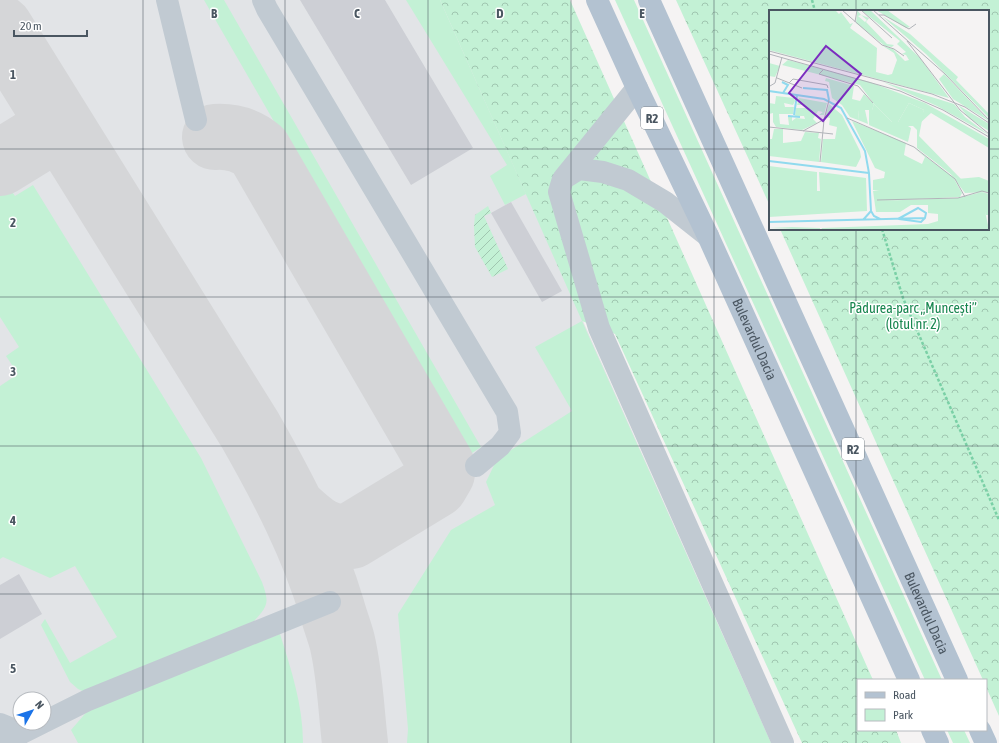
<svg xmlns="http://www.w3.org/2000/svg" width="999" height="743" viewBox="0 0 999 743" font-family="'Asap Condensed',sans-serif">
	<style>
		.airport { fill: #e2e4e7; fill-rule: evenodd }
		.green { fill: #c3f1d5 }
		.forest { fill: url(#forest-crowns) }
		.garden { fill: url(#garden-furrows) }
		.lines { fill: none; stroke-linecap: round; stroke-linejoin: round }
		.taxiway { stroke: #d5d6d8; stroke-width: 66 }
		.building { fill: #cdcfd5 }
		.path { stroke: #7ad0a6; stroke-width: 2.5; stroke-dasharray: 3 2; stroke-linecap: butt }
		.minor { stroke: #c1cad2; stroke-width: 22 }
		.major { stroke: #b3c2d1; stroke-width: 22 }
		.grid { fill: none; stroke: #4a5661; stroke-width: 1; stroke-opacity: 0.55 }
		.labels { text-anchor: middle; dominant-baseline: central; stroke-width: 3; stroke-linejoin: round; paint-order: stroke }
		.shield { fill: #fff; stroke: #808990; stroke-width: 1 }
		.shield-label { font-size: 13px; font-weight: bold; fill: #4a5661 }
		.park-label { font-size: 14px; fill: #17864f; stroke: #fff }
		.street-label { font-size: 14px; fill: #4a5661; stroke: #fff }
		.inset-river { fill: none; stroke: #90daee; stroke-width: 2 }
		.inset-road { fill: none; stroke: #b1b4b9; stroke-width: 1 }
		.view { fill: #7b2cbf; fill-opacity: 0.15; stroke: #7b2cbf; stroke-width: 2 }
		.inset-edge { fill: none; stroke: #4a5661; stroke-width: 2 }
		.grid-label { font-size: 13px; text-anchor: middle; font-weight: bold; fill: #4a5661; stroke: #fff; stroke-width: 3; stroke-linejoin: round; paint-order: stroke }
	</style>
	<defs>
		<pattern id="forest-crowns" width="20" height="18" patternUnits="userSpaceOnUse"><rect width="20" height="18" fill="#c3f1d5"/><path d="M2 6a3 3 0 1 1 6 0M12 15a3 3 0 1 1 6 0" fill="none" stroke="#a0c6b0"/></pattern>
		<pattern id="garden-furrows" width="10" height="10" patternUnits="userSpaceOnUse"><rect width="10" height="10" fill="#c3f1d5"/><path d="M-1 1l2-2M0 10L10 0M9 11l2-2" fill="none" stroke="#a0c6b0"/></pattern>
	</defs>
	<rect width="100%" height="100%" fill="#f5f3f3"/>
	<!-- airport -->
	<path class="airport" d="M0 0H440L771 743H0ZM20 699H44V723H20Z"/>
	<!-- green -->
	<path class="green" d="M204 0H224L481 447 472 453 464 451Z
		M406 0H440L526 194 505 205 490 176 507 165Z
		M615 0H634L942 680H925Z
		M6 183 15 196 33 185 201 458 262 582C269 602 269 605 254 621L87 693 78 689 70 682 41 625 45 619 70 663 117 637 75 566 50 578 3 557 0 559V386L18 374 6 356 19 347 0 317V187Z
		M582 321 771 743H407L408 729 398 614 451 530 495 505 486 482 497 459 572 411 535 347Z
		M280 634C291 669 303 705 303 743H78L71 730 90 708Z
		M947 730H964L970 743H953Z"/>
	<!-- forest -->
	<path class="forest" d="M440 0H570L873 680H858V730H896L901 743H802L615 334 582 321Z
		M676 0H999V716L986 687V680H983L780 229H988V11H770V206Z"/>
	<!-- garden -->
	<path class="garden" d="M488 206 491 213 484 216 508 269 492 277 475 247 474 226 475 215Z"/>
	<g class="lines">
		<!-- taxiway -->
		<path class="taxiway" d="M0 28 250 430C283 488 313 545 332 609 335 620 339 630 342 641 350 674 351 709 355 743
			M215 137C232 136 246 140 259 151L442 466V473L435 485 351 536C327 541 310 525 294 510
			M0 163 60 126"/>
	</g>
	<!-- building -->
	<path class="building" d="M300 0H385L473 148 411 185Z
		M511 202 562 291 542 302 491 213Z
		M19 574 42 614 0 639V585Z"/>
	<g class="lines">
		<!-- path -->
		<path class="path" d="M812 0 815 11
			M882 229 903 298 999 520"/>
		<!-- minor -->
		<path class="minor" d="M167 0 196 120
			M263 0 267 9 507 412 510 433 500 446 476 466
			M564 178 637 88
			M708 236 665 202 628 180 603 172 579 169 563 179 559 192 599 328 783 743
			M44 722 88 700 330 602
			M0 724 22 733
			M6 743 22 733 42 723"/>
		<!-- major -->
		<g class="major">
			<path id="s1" d="M597 0 637 88 708 236 909 680"/>
			<path id="s2" d="M649 0 957 680"/>
			<path d="M932 730 938 743"/>
			<path d="M980 730 986 743"/>
		</g>
	</g>
	<!-- grid -->
	<path class="grid" d="M143 0V743M285 0V743M428 0V743M571 0V743M714 0V743M856 0V11M0 149H770M988 149H999M856 229V743M0 297H999M0 446H999M0 594H999"/>
	<g class="labels">
		<!-- shield labels -->
		<g class="shield">
			<rect x="641" y="107" width="22" height="22" rx="3"/>
			<rect x="842" y="438" width="22" height="22" rx="3"/>
		</g>
		<g class="shield-label">
			<text x="652" y="118">R2</text>
			<text x="853" y="449">R2</text>
		</g>
		<!-- park labels -->
		<g class="park-label">
			<text x="913" y="308">Pădurea-parc „Muncești”<tspan x="913" dy="16">(lotul nr. 2)</tspan></text>
		</g>
		<!-- street labels -->
		<g class="street-label">
			<text stroke="none"><textPath href="#s1" startOffset="374">Bulevardul Dacia</textPath></text>
			<text stroke="none"><textPath href="#s2" startOffset="673">Bulevardul Dacia</textPath></text>
		</g>
	</g>
	<!-- overview -->
	<g transform="translate(769 10)">
		<rect width="220" height="220" fill="#f5f3f3"/>
		<path d="M57 68 85 76 83 89 91 91 95 84 105 94 103 100H90L89 110 81 107 73 95 63 88 60 72 56 71ZM7 86 25 88 26 91 24 95 15 93 16 97H25L24 104H10L11 114 20 115 19 107H23V111L27 108 36 109 35 106H26L27 98H38L36 95H28L30 88 58 93 55 105H50L54 102 49 101 44 109 48 113 33 120 7 117 4 112V103L0 104V93L6 94ZM60 94 73 105 91 141 92 147 87 157 52 152 54 129H66L68 117 60 115 61 108 56 107ZM83 111 137 133 135 145 153 154 156 147 145 138 184 167 193 183 191 187 107 191 189 188 213 182 220 184V205H217L216 201 220 220H52L53 218 159 214 169 211V204L159 203V195H142L131 202H107L104 181 110 180H104V170L115 168 116 162 106 158ZM0 118 1 129H3L5 119H14V133L32 131 36 122 50 123 49 128 52 129 50 152 0 146ZM0 156 48 162V181H51L50 162 97 168 98 201 0 207ZM181 163 188 169 210 167 220 171V182L196 183ZM0 218 23 217 51 218V220Z" fill="#c3f1d5"/>
		<path d="M0 0H66L70 4 72 2 81 14 84 13 81 18 108 38 107 62 119 65 123 64 128 50 125 43 114 36 124 39 136 51 140 50 137 45 133 44 137 42 128 34 131 31 92 0H101L151 48 180 88 0 40ZM107 0H118L141 17 137 18ZM113 6 141 24 189 67 187 70 220 104V108L157 44ZM19 50 101 72 156 93 220 129V138L162 103 150 114 155 100 140 93 129 112H123L105 94 91 75 13 55ZM175 64 220 111 184 89 170 69ZM114 72 185 94 196 107 220 125 168 96Z" fill="#c3f1d5"/>
		<path d="M88 0 92 5 89 6 96 12 98 10 92 5 100 8 97 12 118 34 125 35 123 37 116 36 87 13ZM0 53 11 56 6 67 0 66ZM140 93 155 100 150 126 192 169H188L148 138V120L144 116H139L142 118 139 132 100 115V99L103 100 105 94 123 112H129ZM189 95 220 114V121L201 109ZM90 100H96L99 114 89 110Z" fill="#c3f1d5"/>
		<path class="inset-river" d="M13 72 19 75 14 83M34 78 58 80 60 90M0 81 55 89 72 98 96 141 100 163 102 201 105 206 111 209M25 105 28 85M19 106 31 107M0 151 100 163M129 209 149 198 157 203 156 208 152 212 130 209M94 210 102 201M0 212 156 208"/>
		<path class="inset-road" d="M73 0 113 35 125 39 135 46M92 0 123 28M104 0 176 64 220 110M110 5H115L140 19 147 14M86 12 88 0M138 31 191 100 220 124M0 41 163 84 196 97 220 113M0 44 131 81 174 100 220 127M54 60 50 64 89 76 104 93M8 68 33 78M20 73 24 69 58 75 59 78M1 76 6 73 13 47M78 108 145 137 186 169 196 187M0 117 64 124M34 121 54 110M51 152 55 110 60 90M108 190 189 188 213 181 220 183"/>
		<path class="view" d="M57 36 92 64 54 111 20 83Z"/>
		<rect width="220" height="220" class="inset-edge"/>
	</g>
	<g class="grid-label">
		<text x="214" y="18">B</text>
		<text x="357" y="18">C</text>
		<text x="500" y="18">D</text>
		<text x="642" y="18">E</text>
		<text x="13" y="79">1</text>
		<text x="13" y="227">2</text>
		<text x="13" y="376">3</text>
		<text x="13" y="525">4</text>
		<text x="13" y="673">5</text>
	</g>
	<!-- legend -->
	<rect x="857" y="679" width="130" height="52" fill="#ffffff" stroke="#b7bbc0"/>
	<rect x="865" y="692" width="20" height="6" fill="#b3c2d1" stroke="#b7bbc0"/>
	<text x="893" y="699" font-size="12" fill="#4a5661">Road</text>
	<rect x="865" y="709" width="20" height="12" fill="#c3f1d5" stroke="#b7bbc0"/>
	<text x="893" y="719" font-size="12" fill="#4a5661">Park</text>
	<!-- north arrow -->
	<g transform="translate(32 711) rotate(51)"><circle r="19" fill="#ffffff" stroke="#b7bbc0"/>
	<path d="M0-3L7 15L0 10L-7 15Z" fill="#1a73e8"/>
	<text y="-6" font-size="11" font-weight="bold" text-anchor="middle" fill="#4a5661">N</text>
	</g>
	<!-- scale -->
	<path d="M14 30v6h73v-6" fill="none" stroke="#4a5661" stroke-width="2"/>
	<text x="20" y="30" font-size="12" fill="#4a5661" stroke="#ffffff" stroke-width="3" paint-order="stroke">20 m</text>
</svg>
